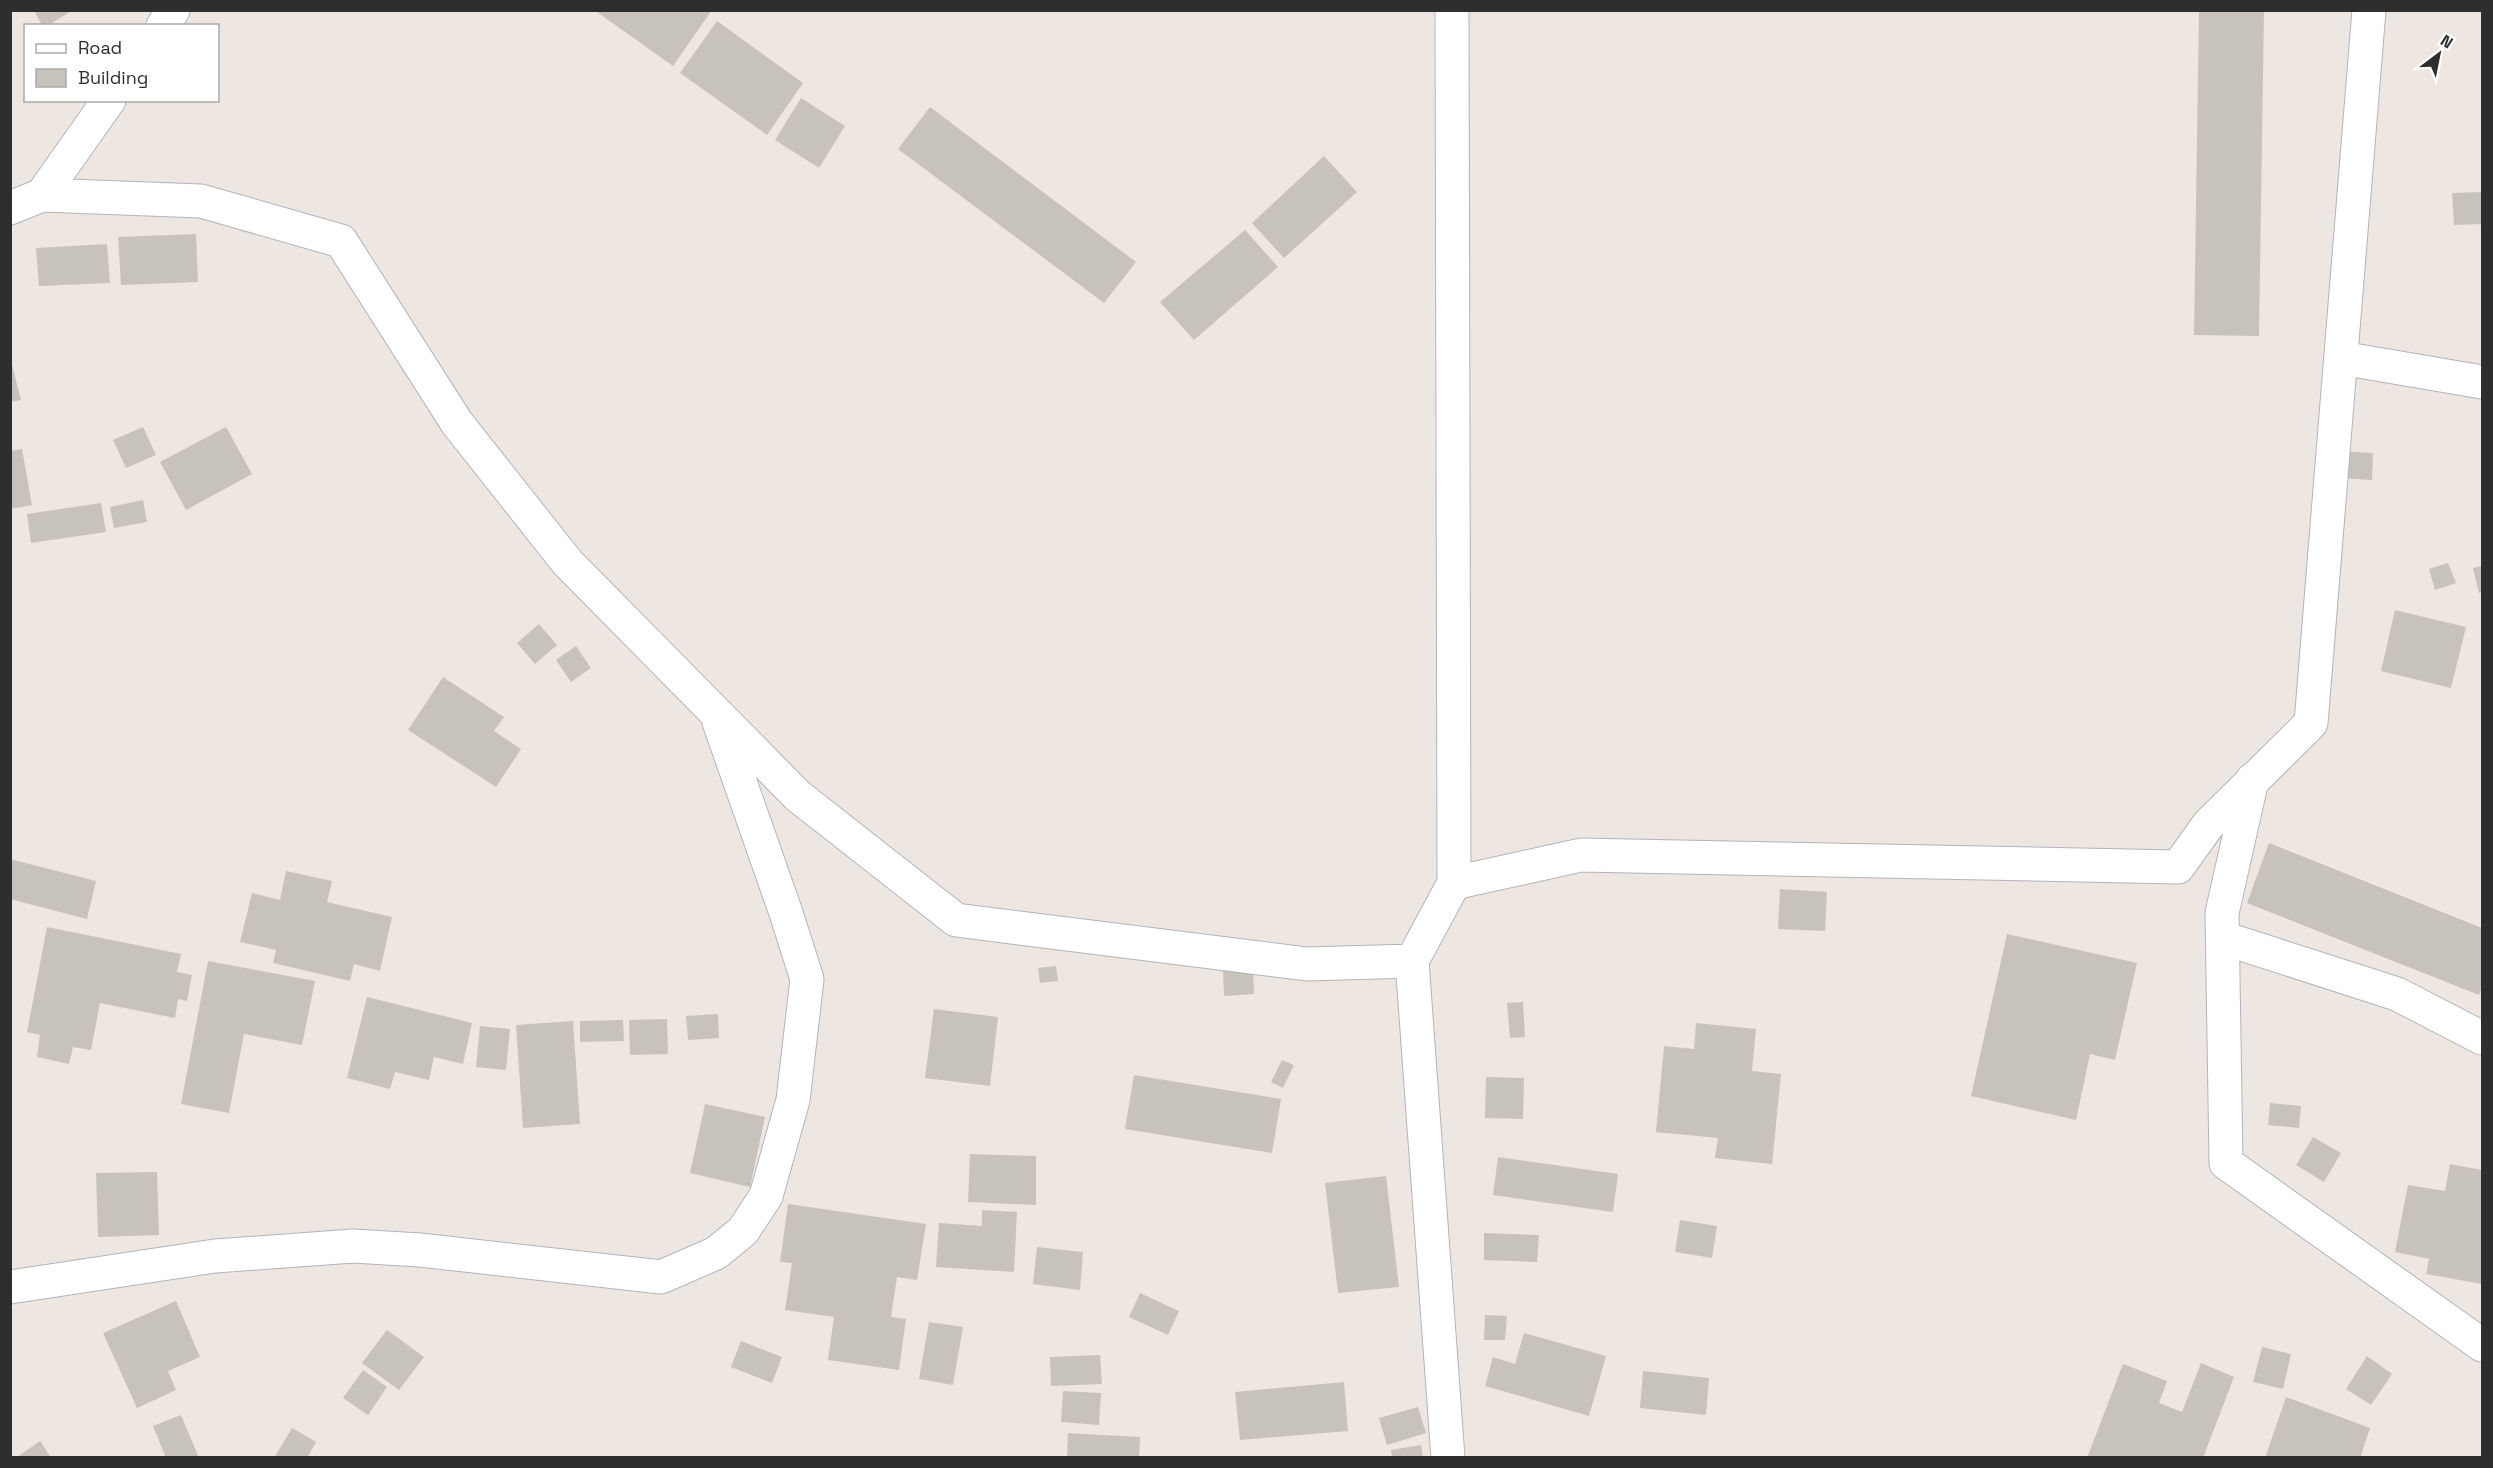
<svg xmlns="http://www.w3.org/2000/svg" width="2493" height="1468" viewBox="0 0 2493 1468" font-family="'Space Grotesk',sans-serif">
	<style>
		.building { fill: #c7c2bc }
		.lines { fill: none; stroke-linecap: round; stroke-linejoin: round }
		.minor-casing { stroke: #b1b4bd; stroke-width: 35 }
		.minor { stroke: #fff; stroke-width: 33 }
	</style>
	<rect width="100%" height="100%" fill="#eee7e1"/>
	<!-- building -->
	<path class="building" d="M34 10H73L47 26H42Z
		M598 10H712L673 66 597 12Z
		M2199 10H2264L2259 336 2194 335Z
		M717 21 803 83 767 135 680 73Z
		M801 98 845 126 819 168 775 140Z
		M930 107 1136 262 1104 303 898 149Z
		M1324 156 1357 192 1284 258 1252 223Z
		M2482 192V224L2454 225 2452 193Z
		M1245 230 1278 267 1194 340 1160 302Z
		M196 234 198 282 121 285 118 237Z
		M107 244 110 283 39 286 36 248Z
		M10 357 21 400 10 402Z
		M143 427 156 455 126 468 113 440Z
		M226 427 252 474 186 510 160 462Z
		M22 449 32 505 10 509V451Z
		M2338 451 2373 453 2372 480 2338 478Z
		M143 500 147 522 114 528 110 507Z
		M101 503 106 532 31 543 27 514Z
		M2448 563 2456 583 2435 590 2429 569Z
		M2482 566V592L2479 593 2473 568Z
		M2395 610 2466 627 2451 688 2381 671Z
		M539 624 557 645 535 664 517 643Z
		M576 646 591 668 571 682 556 660Z
		M443 677 504 717 494 731 521 749 496 787 408 730Z
		M2269 843 2482 928V987L2479 995 2247 903Z
		M10 859 96 881 87 919 10 899Z
		M286 871 332 881 327 902 392 917 380 971 354 964 350 981 273 963 276 950 240 942 252 893 280 900Z
		M1780 889 1827 892 1825 931 1778 929Z
		M47 927 181 954 177 972 192 975 187 1001 178 999 175 1018 100 1003 91 1050 73 1047 69 1064 37 1057 40 1035 27 1032Z
		M2007 934 2137 963 2115 1060 2090 1054 2076 1120 1971 1096Z
		M208 961 315 981 302 1045 244 1034 229 1113 181 1104Z
		M1056 966 1058 981 1040 983 1038 968Z
		M1253 968 1254 994 1224 996 1223 970Z
		M367 997 472 1023 463 1064 434 1057 429 1080 395 1072 390 1089 347 1078Z
		M1523 1002 1525 1037 1510 1038 1507 1003Z
		M934 1009 998 1017 990 1086 925 1078Z
		M718 1014 719 1038 688 1040 686 1016Z
		M667 1019 668 1054 630 1055 629 1020Z
		M623 1020 624 1041 580 1042V1021Z
		M573 1021 580 1124 523 1128 516 1025Z
		M1696 1023 1756 1029 1752 1071 1781 1074 1772 1164 1715 1158 1718 1138 1656 1132 1664 1046 1694 1049Z
		M480 1026 510 1029 506 1070 476 1067Z
		M1282 1060 1294 1065 1283 1088 1271 1082Z
		M1134 1075 1281 1099 1272 1153 1125 1129Z
		M1486 1077 1524 1078 1523 1119 1485 1118Z
		M2270 1103 2301 1106 2299 1128 2268 1125Z
		M705 1104 765 1117 750 1187 690 1173Z
		M2313 1137 2341 1153 2324 1182 2296 1165Z
		M970 1154 1036 1156V1205L968 1202Z
		M1498 1157 1618 1174 1613 1212 1493 1195Z
		M2450 1164 2482 1170V1284L2426 1274 2429 1259 2395 1252 2408 1185 2445 1191Z
		M157 1172 159 1235 98 1237 96 1173Z
		M1386 1176 1399 1287 1338 1293 1325 1183Z
		M788 1204 926 1224 917 1280 897 1277 891 1317 906 1319 899 1370 828 1360 834 1317 785 1310 792 1263 780 1262Z
		M982 1210 1017 1212 1014 1272 936 1267 939 1223 982 1226Z
		M1680 1220 1717 1226 1712 1258 1675 1252Z
		M1484 1233 1539 1235 1537 1262 1484 1260Z
		M1037 1247 1083 1252 1080 1290 1033 1284Z
		M1140 1293 1179 1311 1168 1335 1129 1317Z
		M176 1301 200 1357 168 1371 176 1390 137 1408 103 1333Z
		M1485 1315 1507 1316 1505 1340H1484Z
		M929 1322 963 1327 953 1385 919 1379Z
		M387 1330 424 1357 399 1390 362 1363Z
		M1524 1333 1606 1356 1589 1416 1485 1386 1493 1357 1515 1364Z
		M741 1341 782 1357 772 1383 731 1367Z
		M2262 1347 2291 1354 2283 1389 2253 1382Z
		M1100 1355 1102 1384 1051 1386 1050 1357Z
		M2367 1356 2392 1374 2371 1405 2346 1389Z
		M2201 1363 2234 1377 2203 1458H2087L2123 1364 2167 1381 2159 1403 2182 1412Z
		M363 1370 387 1387 368 1415 343 1398Z
		M1643 1371 1709 1378 1706 1415 1640 1408Z
		M1344 1382 1348 1431 1240 1440 1235 1392Z
		M1063 1391 1101 1393 1099 1425 1061 1422Z
		M2286 1397 2370 1428 2360 1458H2265Z
		M1418 1407 1426 1433 1387 1445 1379 1418Z
		M181 1415 199 1458H166L153 1426Z
		M292 1428 316 1442 307 1458H274Z
		M1068 1433 1140 1437 1139 1458H1067Z
		M40 1441 51 1458H16Z
		M1421 1445 1423 1458H1392L1391 1450Z"/>
	<g class="lines">
		<defs>
			<path id="minor" d="M1452 10 1454 883
				M163 26 173 10
				M42 195 201 201 341 241 457 423 567 562 798 796 956 920 1307 964 1412 961 1454 883 1581 855 2178 867 2208 825 2311 723 2369 10
				M10 208 42 195 109 100
				M2341 358 2482 382
				M2252 780 2222 913 2226 1163 2482 1345
				M2223 938 2397 994 2482 1038
				M1412 961 1448 1458
				M10 1287 215 1256 353 1246 420 1250 661 1277 716 1253 743 1231 766 1196 793 1100 807 979 786 913 719 722"/>
		</defs>
		<!-- minor casing -->
		<use href="#minor" class="minor-casing"/>
		<!-- minor -->
		<use href="#minor" class="minor"/>
	</g>
	<!-- border -->
	<rect width="2493" height="1468" fill="none" stroke="#2e2e2e" stroke-width="24"/>
	<!-- legend -->
	<rect x="24" y="24" width="195" height="78" fill="#ffffff" stroke="#ababab" stroke-width="1.5"/>
	<rect x="36" y="44" width="30" height="9" fill="#ffffff" stroke="#ababab" stroke-width="1.5"/>
	<text x="78" y="54" font-size="18" fill="#2e2e2e">Road</text>
	<rect x="36" y="69" width="30" height="18" fill="#c7c2bc" stroke="#ababab" stroke-width="1.5"/>
	<text x="78" y="84" font-size="18" fill="#2e2e2e">Building</text>
	<!-- north arrow -->
	<g transform="translate(2439 54) rotate(32)" stroke="#ffffff" stroke-width="4.5" paint-order="stroke">
	<path d="M0-4.5L10 22L0 15L-10 22Z" fill="#2e2e2e"/>
	<text y="-9" font-size="16" font-weight="bold" text-anchor="middle" fill="#2e2e2e">N</text>
	</g>
</svg>
